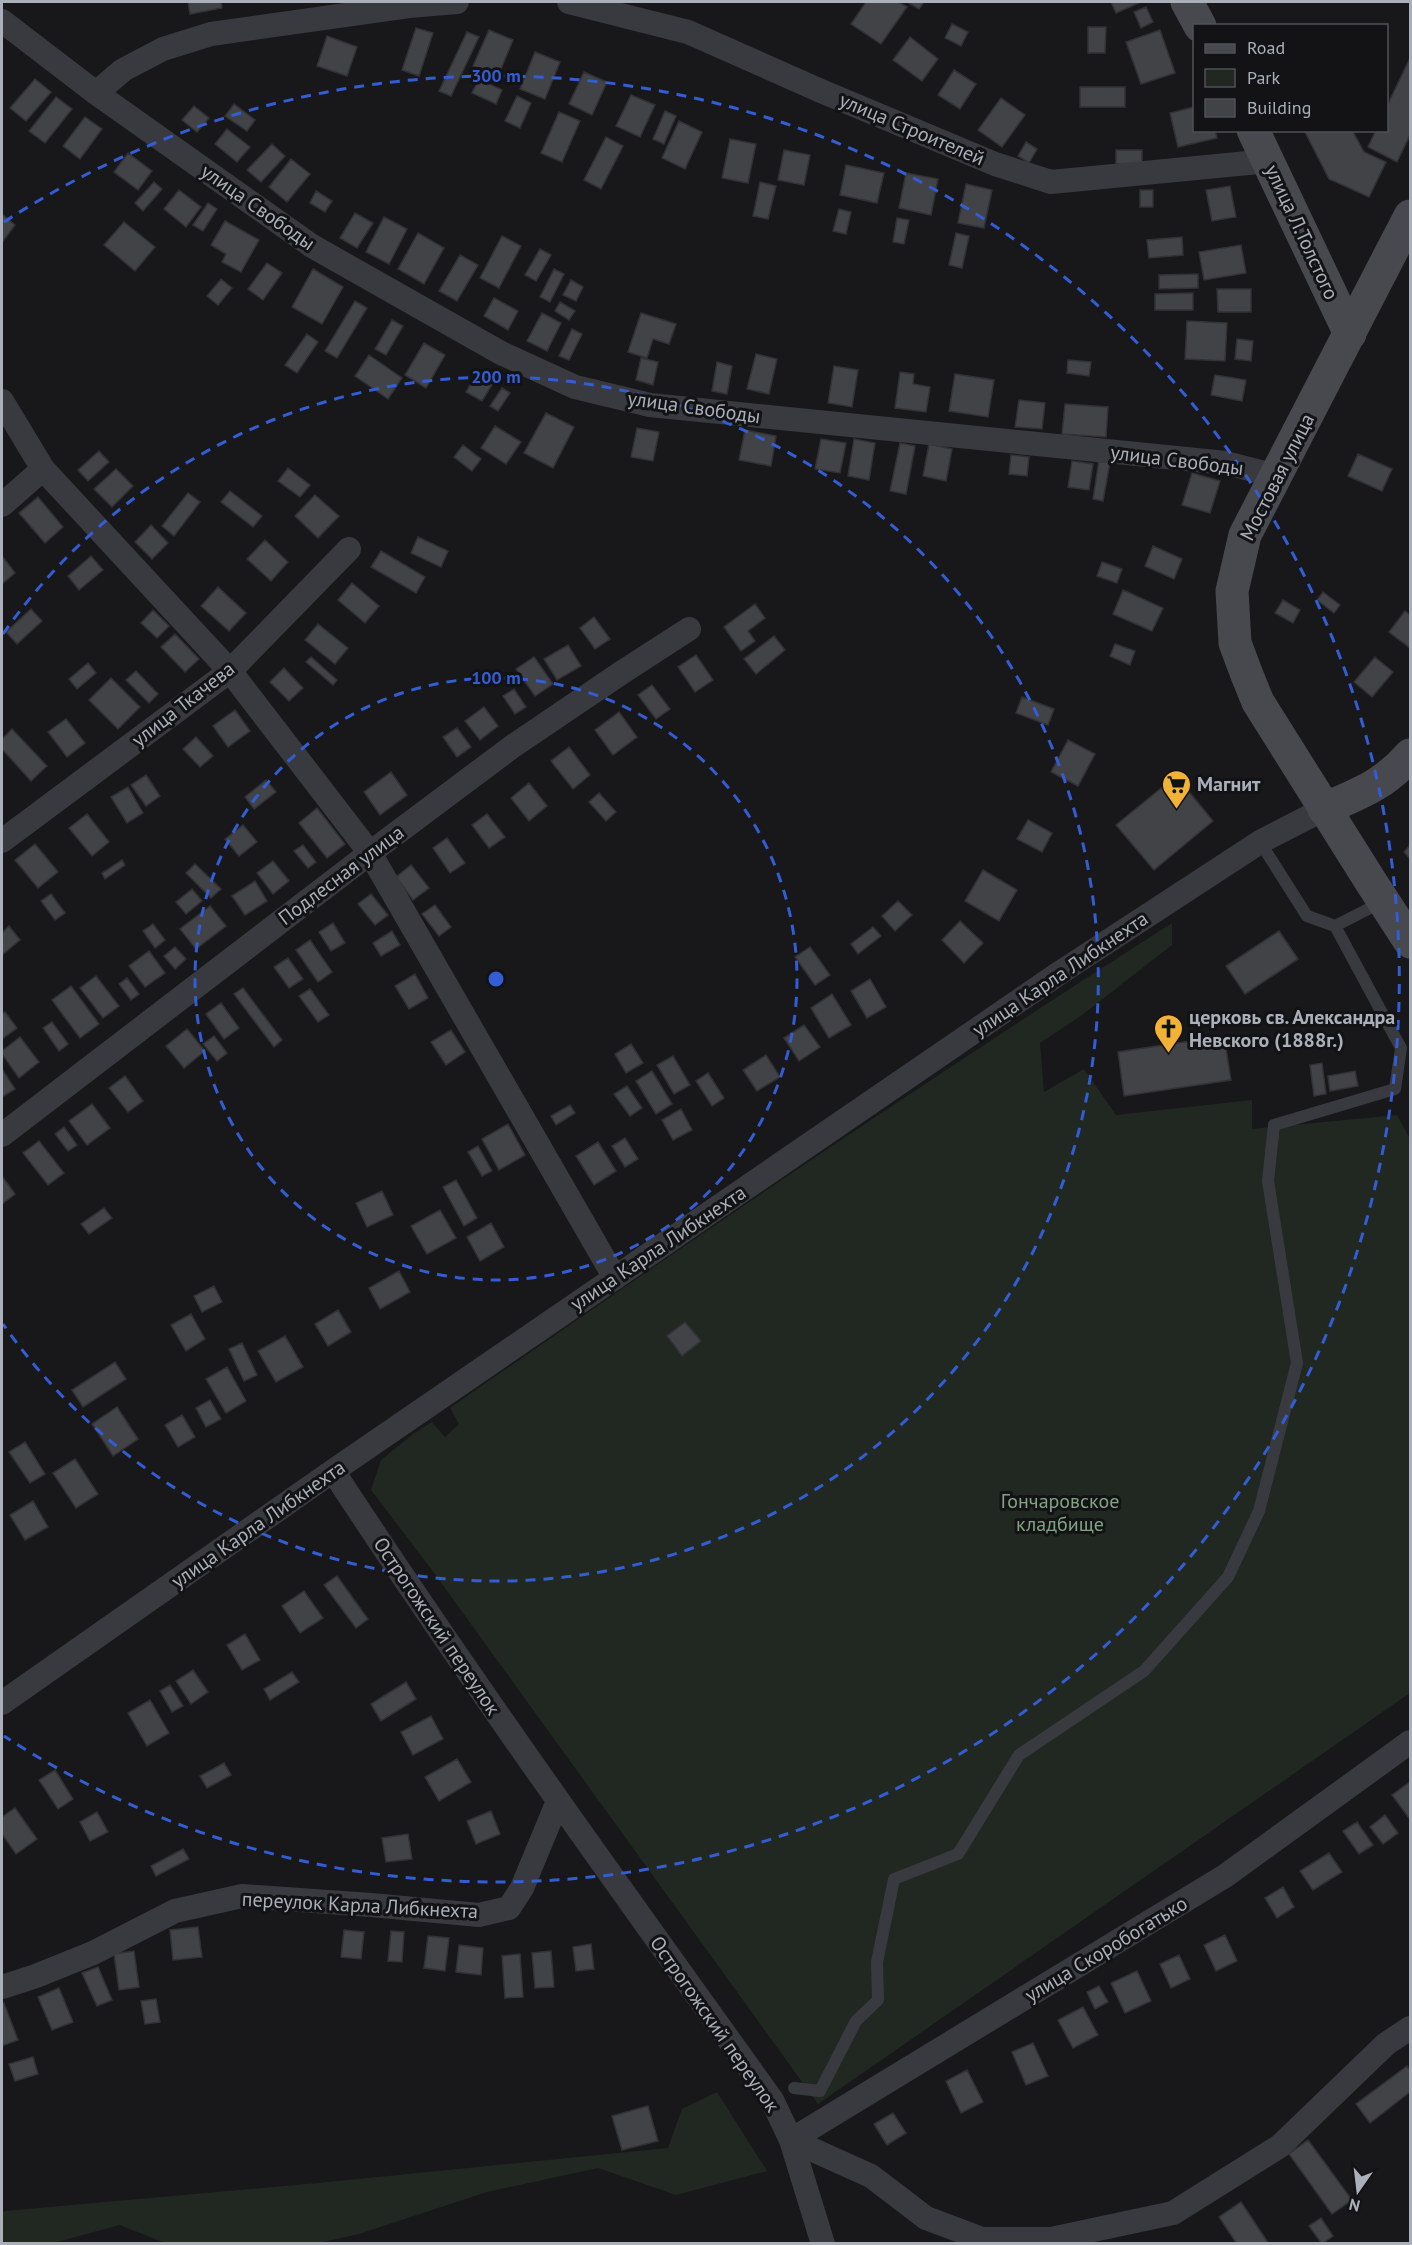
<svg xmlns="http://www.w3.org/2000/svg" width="1412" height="2245" viewBox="0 0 1412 2245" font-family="'PT Sans',sans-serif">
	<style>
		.green { fill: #202821 }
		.building { fill: #424347; stroke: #323236; stroke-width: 1.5 }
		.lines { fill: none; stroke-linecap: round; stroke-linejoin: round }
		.lane { stroke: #393a3f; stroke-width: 12 }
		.street { stroke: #393a3f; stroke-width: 24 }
		.secondary { stroke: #47494f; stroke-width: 33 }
		.ring { fill: none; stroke: #325dd4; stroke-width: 3; stroke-dasharray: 10 8 }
		.labels { text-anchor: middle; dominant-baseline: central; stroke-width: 6; stroke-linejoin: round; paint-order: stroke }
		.street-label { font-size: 20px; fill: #aaafba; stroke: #131315 }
		.poi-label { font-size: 20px; font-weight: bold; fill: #aaafba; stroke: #131315; text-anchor: start }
		.park-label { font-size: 20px; fill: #81a583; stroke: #131315 }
		.centre { fill: #325dd4; stroke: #131315; stroke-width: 3 }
		.ring-label { font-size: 18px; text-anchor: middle; font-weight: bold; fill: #325dd4; stroke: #131315; stroke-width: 6; stroke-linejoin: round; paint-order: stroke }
	</style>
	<rect width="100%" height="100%" fill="#18181a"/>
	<!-- green -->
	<path class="green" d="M1172 923V945L1082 1015 1040 1043 1044 1092 1084 1069 1116 1115 1252 1100V1129L1397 1115 1410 1139V1693L818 2104 429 1566 371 1490 381 1460 413 1434 432 1422 445 1437 459 1424 450 1408C688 1242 928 1079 1172 923Z
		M717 2092 767 2171 676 2195 598 2168 487 2192 359 2234 318 2243H165L120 2225 53 2243H2V2212L5 2211 318 2183 668 2148 682 2109Z"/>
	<!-- building -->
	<path class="building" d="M188 2H221L222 8 190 14Z
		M866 2H899L907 7 881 44 851 24Z
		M907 2H924L919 9Z
		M1111 2H1141L1116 13Z
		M1146 7 1153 22 1141 28 1134 12Z
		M952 24 968 32 961 46 945 38Z
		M1088 27H1106L1105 53H1088Z
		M416 28 433 33 419 76 402 70Z
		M489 30 513 40 498 76 473 66Z
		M1160 30 1175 73 1141 84 1126 42Z
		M467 32 479 37 451 96 439 91Z
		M327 36 357 47 347 76 317 66Z
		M910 37 938 59 922 81 893 60Z
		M535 52 560 62 545 99 520 89Z
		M1410 58V135L1397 162 1368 147 1376 130H1386V108Z
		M954 70 976 84 960 109 938 95Z
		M584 72 607 82 592 115 569 104Z
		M35 79 51 92 26 121 10 108Z
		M479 79 502 90 496 104 472 93Z
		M1080 87H1125V107H1080Z
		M631 95 655 105 640 137 616 126Z
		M517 96 531 103 520 128 505 121Z
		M56 97 72 109 45 143 29 131Z
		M1001 98 1025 115 1002 147 978 130Z
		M234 104 255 120 247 131 225 116Z
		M194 106 209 118 197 132 182 120Z
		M1194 107V130H1215L1217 138 1178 147 1170 113Z
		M665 111 676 116 664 144 653 139Z
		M559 112 580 121 562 162 541 153Z
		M85 117 102 129 80 159 63 146Z
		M679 121 702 132 685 169 662 158Z
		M227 129 250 147 237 162 215 144Z
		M1304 130H1352L1364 152 1386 162 1369 197 1329 179Z
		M606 137 623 146 601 189 584 180Z
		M730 139 756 144 748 183 722 178Z
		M1026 142 1037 149 1029 163 1018 156Z
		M272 144 285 156 261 182 247 170Z
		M784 150 810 155 804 185 778 180Z
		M1116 150H1142V164H1116Z
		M128 153 152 171 138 190 114 172Z
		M291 159 310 174 287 202 269 187Z
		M846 165 884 173 877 203 840 195Z
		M906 173 938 179 931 215 899 208Z
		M154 182 162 189 143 211 135 203Z
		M760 182 776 186 768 219 753 216Z
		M966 184 992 190 984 228 958 223Z
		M1230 186 1236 217 1212 221 1206 190Z
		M179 190 201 207 186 227 164 209Z
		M1140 190H1153V207H1140Z
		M316 191 332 201 325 212 310 203Z
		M208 203 217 209 203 231 193 225Z
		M839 209 851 212 846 234 833 231Z
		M355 213 373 223 357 248 340 238Z
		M2 214 15 225 3 241 2 240Z
		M384 217 407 229 389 264 366 252Z
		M897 218 909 220 904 244 893 242Z
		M225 221 259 240 241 272 222 262 226 254 211 245Z
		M124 222 155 247 135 271 104 245Z
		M418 233 444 248 424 284 398 269Z
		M956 233 969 236 962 268 949 265Z
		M502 236 521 246 499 288 480 278Z
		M1182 237 1183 255 1149 258 1147 240Z
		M1241 245 1246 273 1204 280 1199 252Z
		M540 249 551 255 536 281 525 275Z
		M460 255 478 265 457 301 439 291Z
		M267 263 282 273 263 300 248 289Z
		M313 269 343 287 322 324 292 307Z
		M554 269 564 274 550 302 540 297Z
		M1198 274V288L1159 289V275Z
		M221 279 232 288 218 305 207 296Z
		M571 280 583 287 576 301 563 295Z
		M1217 289H1251V312H1218Z
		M1193 293V310H1155V294Z
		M494 298 518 311 508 330 484 316Z
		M355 301 367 308 337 358 325 351Z
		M560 302 575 311 569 320 555 311Z
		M542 313 561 323 547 351 527 341Z
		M641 313 676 324 669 344 653 339 647 358 628 352Z
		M392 320 403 326 386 355 375 349Z
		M1187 321 1227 323 1225 361 1185 359Z
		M572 329 582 334 569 360 559 356Z
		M307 334 318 342 297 373 285 365Z
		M1237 339 1253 341 1251 361 1235 359Z
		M424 343 445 355 426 388 405 375Z
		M756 354 777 359 769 394 747 389Z
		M369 355 402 378 388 399 355 376Z
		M641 358 658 362 653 385 636 380Z
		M1068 360 1091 362 1089 376 1067 373Z
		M717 362 732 366 727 394 712 391Z
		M834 366 858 370 852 407 828 403Z
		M900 372 914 374 913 384 930 387 926 412 895 408Z
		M477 373 493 383 482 401 466 392Z
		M955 374 994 380 988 417 949 411Z
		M1215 375 1246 380 1242 401 1211 395Z
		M502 388 510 393 498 411 490 406Z
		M1019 400 1045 403 1042 429 1015 427Z
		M1065 404 1108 407 1106 437 1062 434Z
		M546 413 574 427 553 468 524 453Z
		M495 426 521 442 506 464 481 448Z
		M637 428 659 432 653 461 631 457Z
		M745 430 776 436 771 466 739 460Z
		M821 439 846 443 840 473 815 469Z
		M854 439 875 443 869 480 848 476Z
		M900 443 915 446 906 494 890 491Z
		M929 444 952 449 946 481 923 476Z
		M463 445 481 459 472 471 454 457Z
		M99 451 109 462 88 481 78 470Z
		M1358 454 1392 469 1382 491 1348 476Z
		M1011 455 1029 457 1027 476 1009 474Z
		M1099 460 1110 462 1103 501 1093 499Z
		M1072 461 1093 464 1089 490 1068 487Z
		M288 468 310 485 300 497 278 481Z
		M116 469 133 486 112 507 94 489Z
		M1192 473 1220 481 1210 513 1182 505Z
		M230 491 262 516 253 527 221 502Z
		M188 493 200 502 174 536 162 526Z
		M315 495 339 516 318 538 295 516Z
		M38 497 63 527 45 543 19 513Z
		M151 525 168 543 152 559 135 542Z
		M418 537 448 551 441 567 411 553Z
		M265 540 288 562 271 581 247 559Z
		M1153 546 1182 559 1174 579 1145 566Z
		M381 551 425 577 416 593 371 567Z
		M2 556 15 573 2 584Z
		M91 556 103 570 79 590 68 576Z
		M1102 562 1122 569 1117 583 1097 576Z
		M352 583 379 606 365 623 338 600Z
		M218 587 246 613 229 631 201 606Z
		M1123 590 1163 608 1152 631 1113 614Z
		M1323 592 1340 605 1334 613 1317 600Z
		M1283 600 1300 610 1293 623 1275 613Z
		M755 604 765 618 748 631 755 641 741 651 724 627Z
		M31 609 42 621 17 644 6 632Z
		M153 610 169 626 157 638 141 623Z
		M1405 611 1410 615V648L1389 632Z
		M594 617 610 639 595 649 580 628Z
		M318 624 348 648 335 664 305 640Z
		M175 634 199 659 185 672 161 647Z
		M774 636 785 650 756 674 744 659Z
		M1115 644 1135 651 1130 665 1110 656Z
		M568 645 581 666 557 680 544 659Z
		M696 655 713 680 695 692 678 667Z
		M311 657 337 680 333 685 306 662Z
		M534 657 553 684 535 696 516 669Z
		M1375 657 1393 672 1372 697 1354 682Z
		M88 663 96 673 77 689 69 679Z
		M284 668 303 688 289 701 270 682Z
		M136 671 158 694 149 703 126 680Z
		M111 678 140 707 118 729 89 700Z
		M652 685 670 709 656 719 638 695Z
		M514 689 526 707 515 714 503 696Z
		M1022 697 1054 709 1048 725 1016 713Z
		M484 707 498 726 480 740 465 721Z
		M235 710 250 731 228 747 213 726Z
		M619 712 637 737 613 755 595 730Z
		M66 719 85 743 67 757 48 732Z
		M457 728 471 747 457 757 443 737Z
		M12 729 47 766 31 781 2 749V739Z
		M196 737 213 756 200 767 183 749Z
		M1068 740 1095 754 1078 786 1051 772Z
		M569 747 590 775 573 789 551 761Z
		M391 772 407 795 380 815 364 792Z
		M146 775 160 796 146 806 131 785Z
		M1176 776 1213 821 1154 870 1116 825Z
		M266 780 276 792 254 809 245 797Z
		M529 783 547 806 529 821 511 798Z
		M128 787 143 813 127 823 111 797Z
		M599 793 616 812 606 821 589 802Z
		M317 808 345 844 327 858 299 823Z
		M87 814 109 842 92 856 69 828Z
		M487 814 505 837 489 848 472 825Z
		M1028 820 1052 833 1042 852 1017 839Z
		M243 825 257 842 239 856 225 839Z
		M447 838 465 863 450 873 433 848Z
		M35 844 58 872 38 888 15 860Z
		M303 845 316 862 308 868 294 851Z
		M1410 845V859L1404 852Z
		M122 860 125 865 105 879 102 873Z
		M273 861 289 881 273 894 257 873Z
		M195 864 221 889 211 898 186 873Z
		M411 865 429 888 413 900 396 877Z
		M983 870 1017 890 999 921 965 901Z
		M255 881 267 901 245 915 232 896Z
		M192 889 202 901 186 914 176 902Z
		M51 894 65 913 55 920 41 901Z
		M371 894 388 915 375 925 358 904Z
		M898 901 912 915 895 931 882 916Z
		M435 905 451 927 439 936 422 914Z
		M210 906 226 926 196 949 180 929Z
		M960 921 983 943 964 963 942 940Z
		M333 923 345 943 331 951 319 932Z
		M153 924 165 940 155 948 143 931Z
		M9 926 20 940 2 955V933Z
		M873 927 881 936 858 954 851 944Z
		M392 931 400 945 381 956 373 943Z
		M1279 931 1298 959 1245 994 1226 966Z
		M310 940 332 972 318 982 296 950Z
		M175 947 186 959 175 969 164 956Z
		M810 947 830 975 815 985 795 957Z
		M149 951 165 973 145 987 129 966Z
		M288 958 303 979 289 988 274 967Z
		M415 974 428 998 409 1009 395 986Z
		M96 976 119 1006 103 1018 80 988Z
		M127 978 139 994 131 1000 119 984Z
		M870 979 886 1007 867 1018 851 991Z
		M71 986 99 1024 80 1038 52 1000Z
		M243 988 282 1040 274 1047 234 994Z
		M310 989 329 1015 318 1022 299 996Z
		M832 994 851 1025 829 1038 811 1008Z
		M221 1003 239 1028 224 1039 206 1014Z
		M5 1012 17 1028 2 1039V1014Z
		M52 1022 68 1044 59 1051 43 1028Z
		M804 1025 820 1047 799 1061 784 1038Z
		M187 1029 205 1051 184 1068 166 1046Z
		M451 1030 465 1052 446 1065 431 1042Z
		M214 1036 227 1053 217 1061 203 1044Z
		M1224 1036 1231 1080 1124 1096 1118 1052Z
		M20 1037 39 1062 19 1078 2 1054V1051Z
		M631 1044 643 1063 626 1073 615 1054Z
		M766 1055 780 1077 757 1091 743 1070Z
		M673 1056 690 1085 674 1094 657 1065Z
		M1322 1063 1326 1094 1314 1096 1310 1065Z
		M2 1069 15 1089 2 1097Z
		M652 1071 672 1104 656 1114 636 1081Z
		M1355 1071 1358 1086 1330 1091 1328 1076Z
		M708 1073 724 1098 712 1106 696 1081Z
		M125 1076 143 1101 128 1112 109 1088Z
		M627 1086 642 1108 630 1116 614 1094Z
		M92 1104 110 1128 87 1145 69 1121Z
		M570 1105 575 1113 556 1125 551 1116Z
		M681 1109 692 1130 673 1140 662 1120Z
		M508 1124 525 1155 499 1170 482 1139Z
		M64 1127 77 1145 68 1151 55 1134Z
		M625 1138 638 1159 625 1167 612 1146Z
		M39 1141 64 1173 48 1185 23 1153Z
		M598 1142 616 1171 594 1185 576 1156Z
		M478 1146 492 1171 482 1176 468 1152Z
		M2 1176 15 1194 2 1204Z
		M456 1180 477 1218 464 1226 443 1187Z
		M382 1191 393 1215 367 1227 356 1203Z
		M104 1208 112 1218 89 1234 81 1224Z
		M440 1210 456 1238 427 1254 411 1226Z
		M491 1223 504 1247 480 1261 467 1237Z
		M399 1271 410 1292 380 1309 369 1288Z
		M214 1286 222 1302 202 1312 194 1296Z
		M338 1310 351 1332 328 1346 315 1324Z
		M191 1314 205 1339 186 1351 171 1325Z
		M685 1322 701 1341 682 1356 667 1336Z
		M285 1336 303 1367 276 1382 258 1351Z
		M242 1343 257 1375 244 1381 229 1349Z
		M115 1362 126 1379 83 1407 72 1390Z
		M227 1367 246 1401 226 1413 206 1379Z
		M210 1400 221 1419 206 1427 196 1408Z
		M117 1407 138 1439 113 1456 92 1424Z
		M182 1415 195 1437 178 1447 165 1425Z
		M25 1442 45 1474 30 1483 9 1452Z
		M75 1459 98 1494 76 1508 53 1473Z
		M33 1501 48 1527 25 1540 10 1515Z
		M337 1576 368 1619 356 1628 324 1585Z
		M304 1591 323 1618 300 1633 282 1606Z
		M245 1634 260 1660 242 1670 227 1645Z
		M193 1670 208 1692 191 1704 176 1681Z
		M292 1672 299 1682 270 1700 264 1689Z
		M406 1682 416 1699 381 1721 371 1704Z
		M170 1685 183 1706 172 1712 160 1691Z
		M150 1700 169 1733 147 1746 128 1713Z
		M431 1716 443 1739 413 1755 401 1732Z
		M457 1759 471 1782 439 1801 425 1777Z
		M224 1763 231 1775 207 1788 200 1776Z
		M55 1770 73 1799 58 1809 39 1780Z
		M1410 1782V1817L1409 1818 1392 1795Z
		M15 1808 37 1839 16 1854 2 1834V1817Z
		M491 1811 500 1834 476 1844 467 1821Z
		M97 1812 108 1832 90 1841 80 1822Z
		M1385 1815 1398 1833 1383 1844 1370 1827Z
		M1357 1822 1373 1845 1359 1854 1343 1831Z
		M408 1834 412 1859 386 1862 382 1838Z
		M183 1849 189 1859 156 1876 151 1866Z
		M1329 1853 1342 1872 1313 1890 1300 1871Z
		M1283 1887 1294 1907 1277 1918 1265 1898Z
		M198 1927 202 1957 173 1960 170 1930Z
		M344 1930 364 1932 361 1959 341 1957Z
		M391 1931 404 1932 402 1962 388 1961Z
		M1225 1935 1237 1961 1216 1971 1204 1945Z
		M428 1936 449 1938 445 1971 424 1968Z
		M591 1944 594 1969 576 1971 573 1947Z
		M459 1945 483 1948 481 1975 456 1972Z
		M134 1951 139 1987 119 1990 114 1954Z
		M551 1951 554 1987 535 1988 532 1953Z
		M520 1954 523 1997 505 1998 502 1956Z
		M1179 1955 1190 1979 1171 1988 1160 1964Z
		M98 1967 112 2000 97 2006 82 1973Z
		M1137 1971 1151 2001 1125 2013 1111 1983Z
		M1099 1986 1108 2002 1095 2009 1087 1992Z
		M59 1988 73 2022 52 2030 38 1997Z
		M156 1999 160 2022 145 2024 141 2001Z
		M4 2003 18 2040 2 2046V2004Z
		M1083 2007 1098 2035 1073 2048 1058 2020Z
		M1033 2043 1048 2076 1026 2085 1012 2052Z
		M33 2057 38 2074 15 2081 9 2064Z
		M1407 2066 1410 2070V2092L1370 2123 1356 2104Z
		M967 2070 983 2102 961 2113 946 2081Z
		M648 2106 658 2141 622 2150 612 2116Z
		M893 2113 906 2133 887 2145 874 2124Z
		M1308 2140 1352 2200 1332 2214 1289 2154Z
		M1241 2202 1269 2244H1237L1219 2217Z
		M1321 2218 1333 2236 1322 2244 1309 2226Z"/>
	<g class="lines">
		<!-- lane -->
		<path class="lane" d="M1335 926 1382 902
			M794 2088 820 2091 856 2021 878 2000 877 1962 894 1879 958 1854 1019 1755 1144 1671 1228 1577 1259 1511 1297 1363 1268 1181 1274 1125 1395 1089 1401 1048 1335 926 1307 916 1260 842"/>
		<!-- street -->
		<path class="street" d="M569 2 688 32 821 91 995 164 1051 182 1269 161
			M2 21 96 93 312 246 501 353 575 387 650 405 1226 463 1276 476
			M96 93 123 70 163 49 211 34 409 6 457 2
			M2 401 43 469 230 671 370 853 615 1278
			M2 505 43 469
			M2 841 230 671 349 549
			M2 1135 370 853 513 746 621 673 689 629
			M333 1471C473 1685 623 1892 772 2100L791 2140 871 2176 926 2218 982 2239H1051L1173 2213 1280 2146 1386 2044 1410 2028
			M2 1703 333 1471 1058 974 1260 842 1324 809
			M2 1987 36 1976 93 1953 175 1911 242 1896 371 1905 479 1915 509 1908 522 1888 558 1801
			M823 2244 791 2140 1225 1876 1410 1742"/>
		<!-- secondary -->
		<path class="secondary" d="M1187 2 1200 26
			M1253 130 1350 334
			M1410 216 1245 535 1232 591 1235 643 1247 675 1258 702 1371 882 1410 942
			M1324 809C1360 793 1384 785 1410 755"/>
	</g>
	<!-- distance rings -->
	<g class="ring">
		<circle cx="496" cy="979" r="301"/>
		<path d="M3 634A602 602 0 1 1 3 1324"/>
		<path d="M4 222A903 903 0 1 1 4 1736"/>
	</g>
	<!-- icons -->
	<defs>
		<symbol id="supermarket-pin" viewBox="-11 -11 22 30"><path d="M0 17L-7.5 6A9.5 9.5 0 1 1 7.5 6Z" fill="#f2b238" stroke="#131315"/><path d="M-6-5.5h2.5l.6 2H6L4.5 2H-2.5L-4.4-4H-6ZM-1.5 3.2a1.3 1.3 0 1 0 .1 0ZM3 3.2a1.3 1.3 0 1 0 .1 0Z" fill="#111"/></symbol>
		<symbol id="church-pin" viewBox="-11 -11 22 30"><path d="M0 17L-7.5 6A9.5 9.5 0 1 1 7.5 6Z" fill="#f2b238" stroke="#131315"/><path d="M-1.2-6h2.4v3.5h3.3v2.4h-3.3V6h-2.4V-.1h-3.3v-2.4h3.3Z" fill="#111"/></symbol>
	</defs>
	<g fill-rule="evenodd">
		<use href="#supermarket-pin" x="1160" y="768" width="33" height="45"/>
		<use href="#church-pin" x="1152" y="1012" width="33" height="45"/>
	</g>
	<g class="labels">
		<!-- street labels -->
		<g class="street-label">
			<text transform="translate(912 129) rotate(23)">улица Строителей</text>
			<text transform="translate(258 207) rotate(35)">улица Свободы</text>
			<text transform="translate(1302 232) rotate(65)">улица Л.Толстого</text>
			<text transform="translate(694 407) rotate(8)">улица Свободы</text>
			<text transform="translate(1177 460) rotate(7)">улица Свободы</text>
			<text transform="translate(1277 477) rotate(-63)">Мостовая улица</text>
			<text transform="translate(183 704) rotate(-38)">улица Ткачева</text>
			<text transform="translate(341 875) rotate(-37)">Подлесная улица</text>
			<text transform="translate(1060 974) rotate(-34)">улица Карла Либкнехта</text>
			<text transform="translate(658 1248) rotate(-34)">улица Карла Либкнехта</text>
			<text transform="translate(258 1524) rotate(-35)">улица Карла Либкнехта</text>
			<text transform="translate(437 1626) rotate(56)">Острогожский переулок</text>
			<text transform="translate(360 1905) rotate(3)">переулок Карла Либкнехта</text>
			<text transform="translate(1106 1949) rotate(-31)">улица Скоробогатько</text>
			<text transform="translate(715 2024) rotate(55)">Острогожский переулок</text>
		</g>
		<!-- poi labels -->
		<g class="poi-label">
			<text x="1197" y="784">Магнит</text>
			<text x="1189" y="1017">церковь св. Александра<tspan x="1189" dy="23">Невского (1888г.)</tspan></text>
		</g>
		<!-- park labels -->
		<g class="park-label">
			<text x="1060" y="1501">Гончаровское<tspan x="1060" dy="23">кладбище</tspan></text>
		</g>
	</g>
	<circle cx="496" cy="979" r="9" class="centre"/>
	<g class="ring-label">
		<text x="496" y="82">300 m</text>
		<text x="496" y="383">200 m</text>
		<text x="496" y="684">100 m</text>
	</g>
	<!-- border -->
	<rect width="1412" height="2245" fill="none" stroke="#aaafba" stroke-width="6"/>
	<!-- legend -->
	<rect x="1193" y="24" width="195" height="108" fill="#131315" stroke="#4f5157" stroke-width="1.5"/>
	<rect x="1205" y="44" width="30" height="9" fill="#47494f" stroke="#4f5157" stroke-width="1.5"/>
	<text x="1247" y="54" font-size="18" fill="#aaafba">Road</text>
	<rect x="1205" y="69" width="30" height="18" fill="#202821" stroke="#4f5157" stroke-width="1.5"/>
	<text x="1247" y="84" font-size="18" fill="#aaafba">Park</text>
	<rect x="1205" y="99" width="30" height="18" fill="#424347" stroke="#4f5157" stroke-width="1.5"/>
	<text x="1247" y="114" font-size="18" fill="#aaafba">Building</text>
	<!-- north arrow -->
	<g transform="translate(1358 2191) rotate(194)" stroke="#131315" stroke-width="4.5" paint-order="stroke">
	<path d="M0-4.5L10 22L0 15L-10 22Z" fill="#aaafba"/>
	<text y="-9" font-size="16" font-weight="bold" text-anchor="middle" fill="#aaafba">N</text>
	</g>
</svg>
